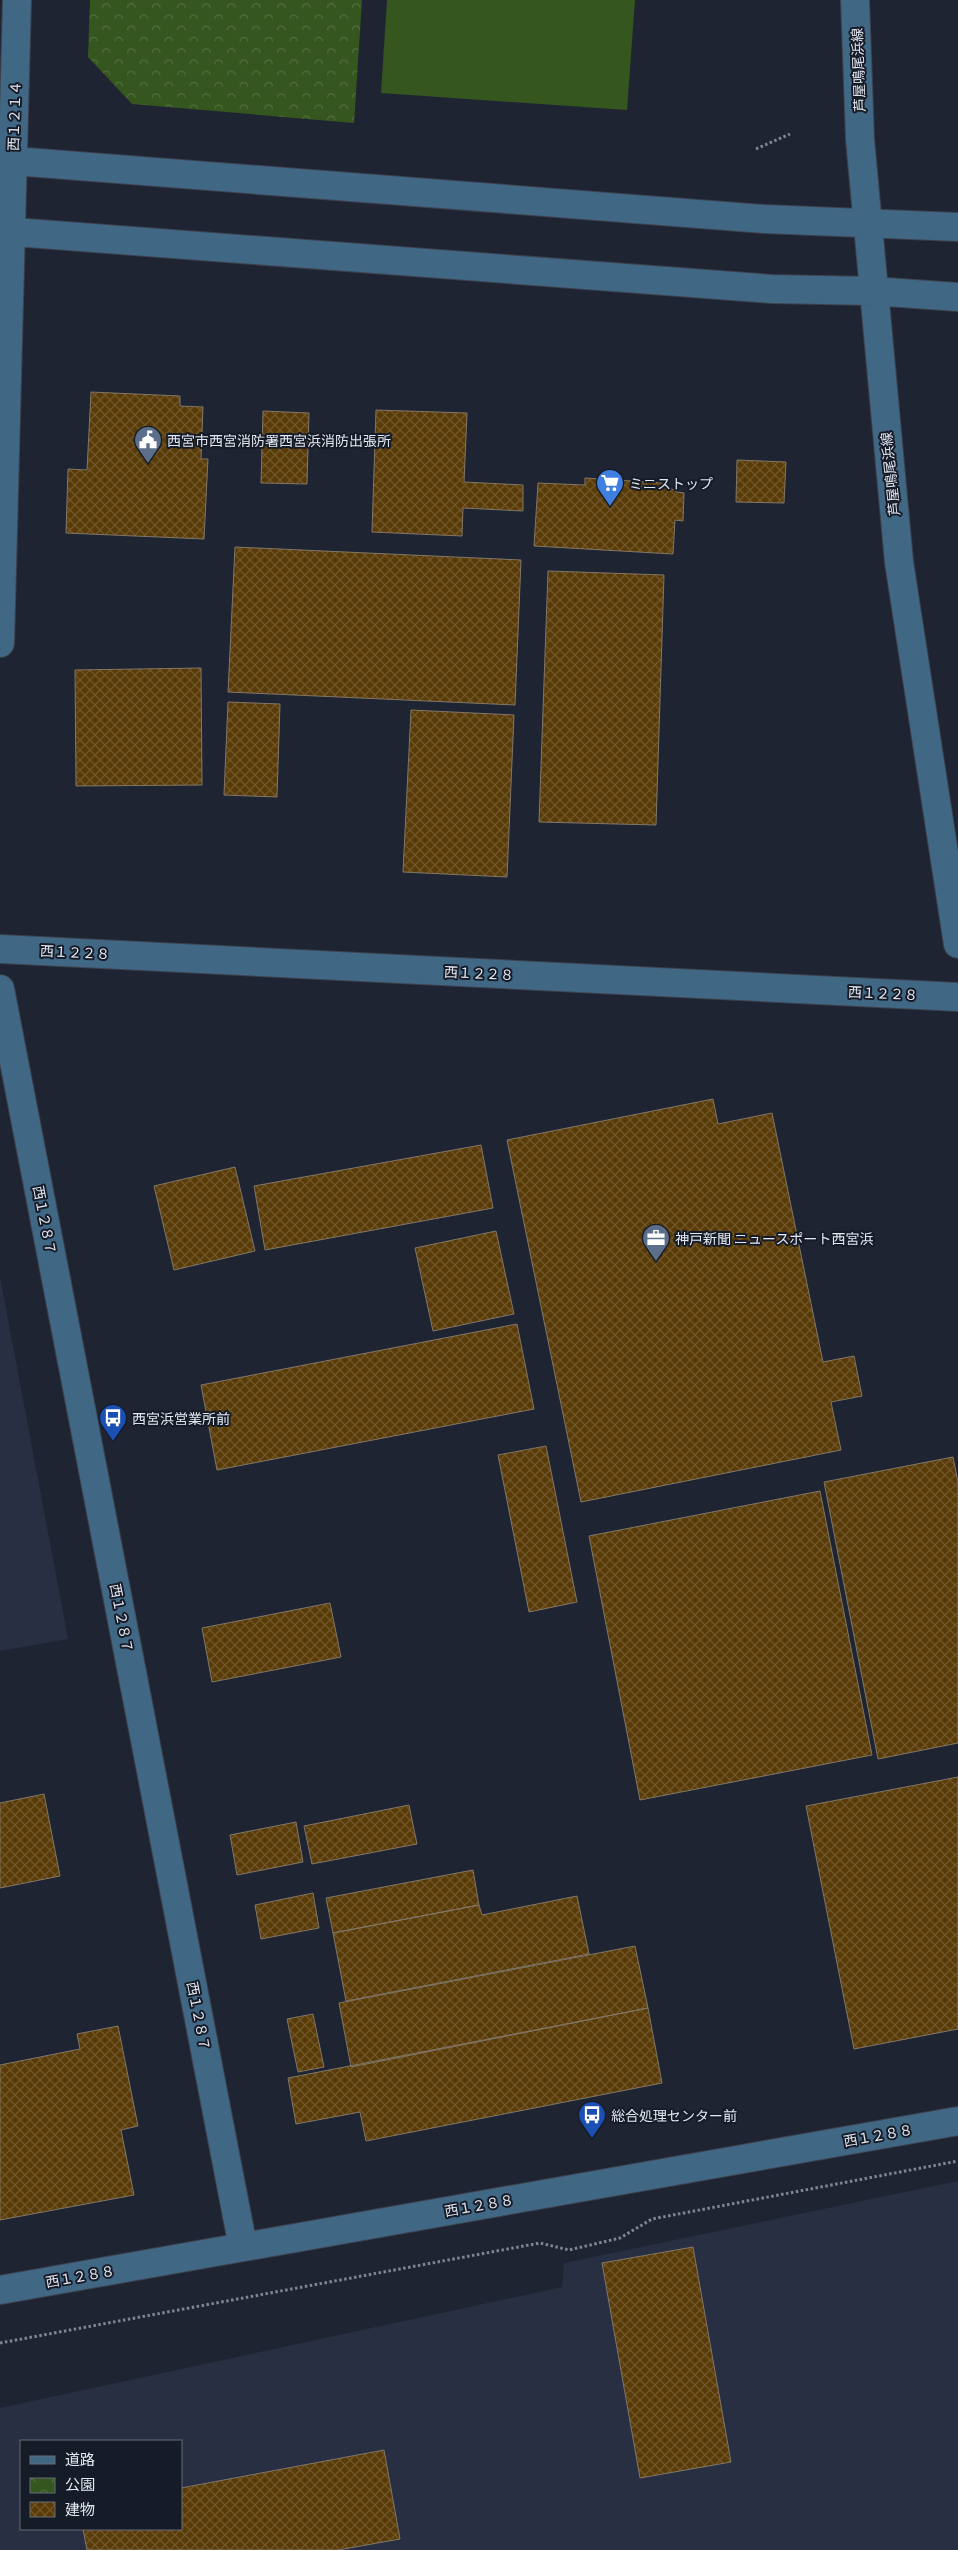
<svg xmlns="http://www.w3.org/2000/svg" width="958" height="2550" viewBox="0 0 958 2550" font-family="'Titillium Web','Noto Sans JP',sans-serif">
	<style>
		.built { fill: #282f42; fill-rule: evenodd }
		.grass { fill: #35561f }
		.park { fill: url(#park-crowns) }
		.building { fill: url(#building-cross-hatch); stroke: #827767 }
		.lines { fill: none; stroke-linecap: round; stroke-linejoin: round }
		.secondary-casing { stroke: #3d414e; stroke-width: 30 }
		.path { stroke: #818591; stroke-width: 3; stroke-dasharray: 2.5 2.5; stroke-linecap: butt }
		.secondary { stroke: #406784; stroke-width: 28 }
		.labels { text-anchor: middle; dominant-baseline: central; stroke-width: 4; stroke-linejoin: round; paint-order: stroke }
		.street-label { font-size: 14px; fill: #e3e7f1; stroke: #161b28 }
		.poi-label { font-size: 14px; fill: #e3e7f1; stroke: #161b28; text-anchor: start }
	</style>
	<defs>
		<pattern id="park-crowns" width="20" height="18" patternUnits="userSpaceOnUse" patternTransform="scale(1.25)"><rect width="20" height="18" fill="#35561f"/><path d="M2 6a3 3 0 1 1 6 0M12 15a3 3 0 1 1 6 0" fill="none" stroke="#526e40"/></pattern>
		<pattern id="building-cross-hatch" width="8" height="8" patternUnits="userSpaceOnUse" patternTransform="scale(1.25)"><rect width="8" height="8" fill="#593b07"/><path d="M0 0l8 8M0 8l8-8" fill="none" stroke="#71572c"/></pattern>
	</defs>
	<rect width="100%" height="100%" fill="#1f2432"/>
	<!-- built -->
	<path class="built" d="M0 1277 68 1639 0 1651Z
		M958 2181V2550H0V2408L562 2287 564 2263ZM21 2441H181V2529H21Z"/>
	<!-- grass -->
	<path class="grass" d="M387 0H635L627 110 381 93Z"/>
	<!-- park -->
	<path class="park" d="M90 0H362L354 123 132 104 88 57Z"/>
	<!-- building -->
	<path class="building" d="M91 392 180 396V406L203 407 201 459H208L204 539 66 533 68 469 87 470Z
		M376 410 467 413 464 482 523 485V511L463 508 462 536 372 532Z
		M263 411 309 413 307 484 261 483Z
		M737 460 786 462 784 503 736 502Z
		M585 478 662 483 677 492 684 493 683 521 675 520 673 554 534 546 538 483 585 485Z
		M235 547 521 560 515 705 228 692Z
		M548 571 664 575 656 825 539 822Z
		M201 668 202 785 76 786 75 670Z
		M228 702 280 704 277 797 224 795Z
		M411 710 514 715 507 877 403 872Z
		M713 1099 718 1124 772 1113 823 1362 854 1356 862 1396 831 1402 841 1450 581 1502 507 1140Z
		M481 1145 493 1208 265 1250 254 1186Z
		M235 1167 255 1251 174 1270 154 1186Z
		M496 1231 514 1314 433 1331 415 1248Z
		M517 1324 534 1409 217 1470 201 1385Z
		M546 1446 577 1602 529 1612 498 1455Z
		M953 1457 958 1482V1743L878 1759 824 1482Z
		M820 1491 872 1755 640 1800 589 1536Z
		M330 1603 341 1657 212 1682 202 1628Z
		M958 1777V2029L854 2049 806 1806Z
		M44 1794 60 1876 0 1888V1803Z
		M409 1805 417 1844 312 1864 304 1826Z
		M296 1822 303 1862 237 1875 230 1835Z
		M473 1870 479 1905 333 1933 326 1898Z
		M313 1893 319 1928 261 1939 255 1905Z
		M577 1896 589 1954 346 2001 333 1933 479 1905 482 1915Z
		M635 1946 648 2008 351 2067 339 2003Z
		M648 2008 662 2083 366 2141 360 2112 296 2124 288 2078Z
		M313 2014 324 2067 298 2072 287 2019Z
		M118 2026 138 2126 121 2130 134 2195 0 2220V2065L80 2049 77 2034Z
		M693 2247 731 2462 640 2478 602 2263Z
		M384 2450 400 2539 338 2550H87L83 2529H181V2488Z"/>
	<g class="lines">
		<defs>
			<path id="secondary" d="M855 0 860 139 899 562 958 944
				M0 160 765 219 958 227
				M0 231 772 289 872 291 958 297
				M0 643 17 0
				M0 949 958 997
				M0 989 243 2247
				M0 2290 958 2121"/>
		</defs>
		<!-- secondary casing -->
		<use href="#secondary" class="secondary-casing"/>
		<!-- path -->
		<path class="path" d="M756 149 790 134
			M0 2343 540 2243 569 2250 620 2238 652 2219 958 2161"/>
		<!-- secondary -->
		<use href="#secondary" class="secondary"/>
	</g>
	<!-- icons -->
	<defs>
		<symbol id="civic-pin" viewBox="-11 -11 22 30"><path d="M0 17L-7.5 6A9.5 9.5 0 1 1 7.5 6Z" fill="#5c6f8a" stroke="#161b28"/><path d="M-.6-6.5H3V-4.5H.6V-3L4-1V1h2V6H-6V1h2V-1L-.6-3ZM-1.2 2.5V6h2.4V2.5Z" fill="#fff"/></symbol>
		<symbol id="supermarket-pin" viewBox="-11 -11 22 30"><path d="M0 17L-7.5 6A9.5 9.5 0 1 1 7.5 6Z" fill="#3f7fe0" stroke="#161b28"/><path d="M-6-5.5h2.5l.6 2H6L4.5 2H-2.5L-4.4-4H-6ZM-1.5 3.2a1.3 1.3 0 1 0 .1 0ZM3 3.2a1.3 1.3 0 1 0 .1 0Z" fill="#fff"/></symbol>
		<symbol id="office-pin" viewBox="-11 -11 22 30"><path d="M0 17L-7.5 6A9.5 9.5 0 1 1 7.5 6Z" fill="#5c6f8a" stroke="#161b28"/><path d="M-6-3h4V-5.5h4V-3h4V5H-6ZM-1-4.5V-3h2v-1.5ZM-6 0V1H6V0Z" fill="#fff"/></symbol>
		<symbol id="bus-pin" viewBox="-11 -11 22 30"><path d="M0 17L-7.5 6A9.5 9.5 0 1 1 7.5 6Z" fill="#1a4fb4" stroke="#161b28"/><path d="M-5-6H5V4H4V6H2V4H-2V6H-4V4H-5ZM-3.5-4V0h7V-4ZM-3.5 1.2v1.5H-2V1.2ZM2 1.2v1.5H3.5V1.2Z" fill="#fff"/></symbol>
	</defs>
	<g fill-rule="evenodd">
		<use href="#civic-pin" x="132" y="424" width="32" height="43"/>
		<use href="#supermarket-pin" x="594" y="467" width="32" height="43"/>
		<use href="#office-pin" x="640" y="1222" width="32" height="43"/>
		<use href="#bus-pin" x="97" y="1402" width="32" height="43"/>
		<use href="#bus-pin" x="576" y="2099" width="32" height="43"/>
	</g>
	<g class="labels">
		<!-- street labels -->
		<g class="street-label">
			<text transform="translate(858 70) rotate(-92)">芦屋鳴尾浜線</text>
			<text transform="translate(14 116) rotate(-88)">西１２１４</text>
			<text transform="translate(890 474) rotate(-96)">芦屋鳴尾浜線</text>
			<text transform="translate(75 952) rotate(3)">西１２２８</text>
			<text transform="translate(479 973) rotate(3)">西１２２８</text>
			<text transform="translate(883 993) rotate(3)">西１２２８</text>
			<text transform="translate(45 1220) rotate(79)">西１２８７</text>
			<text transform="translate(122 1618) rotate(79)">西１２８７</text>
			<text transform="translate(199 2016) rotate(79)">西１２８７</text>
			<text transform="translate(878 2135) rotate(-10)">西１２８８</text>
			<text transform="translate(479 2205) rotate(-10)">西１２８８</text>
			<text transform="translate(80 2276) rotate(-10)">西１２８８</text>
		</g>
		<!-- poi labels -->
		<g class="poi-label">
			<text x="167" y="440">西宮市西宮消防署西宮浜消防出張所</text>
			<text x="629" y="483">ミニストップ</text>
			<text x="675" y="1238">神戸新聞 ニュースポート西宮浜</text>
			<text x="132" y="1418">西宮浜営業所前</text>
			<text x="611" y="2115">総合処理センター前</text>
		</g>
	</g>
	<!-- legend -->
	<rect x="20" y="2440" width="162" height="90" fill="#161b28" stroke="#686d78"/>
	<rect x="30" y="2456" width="25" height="8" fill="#406784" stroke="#686d78"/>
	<text x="65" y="2465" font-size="15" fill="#e3e7f1">道路</text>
	<rect x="30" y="2478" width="25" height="15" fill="url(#park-crowns)" stroke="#686d78"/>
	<text x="65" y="2490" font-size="15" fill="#e3e7f1">公園</text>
	<rect x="30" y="2502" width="25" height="15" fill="url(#building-cross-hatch)" stroke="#686d78"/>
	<text x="65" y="2515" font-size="15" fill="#e3e7f1">建物</text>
</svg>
